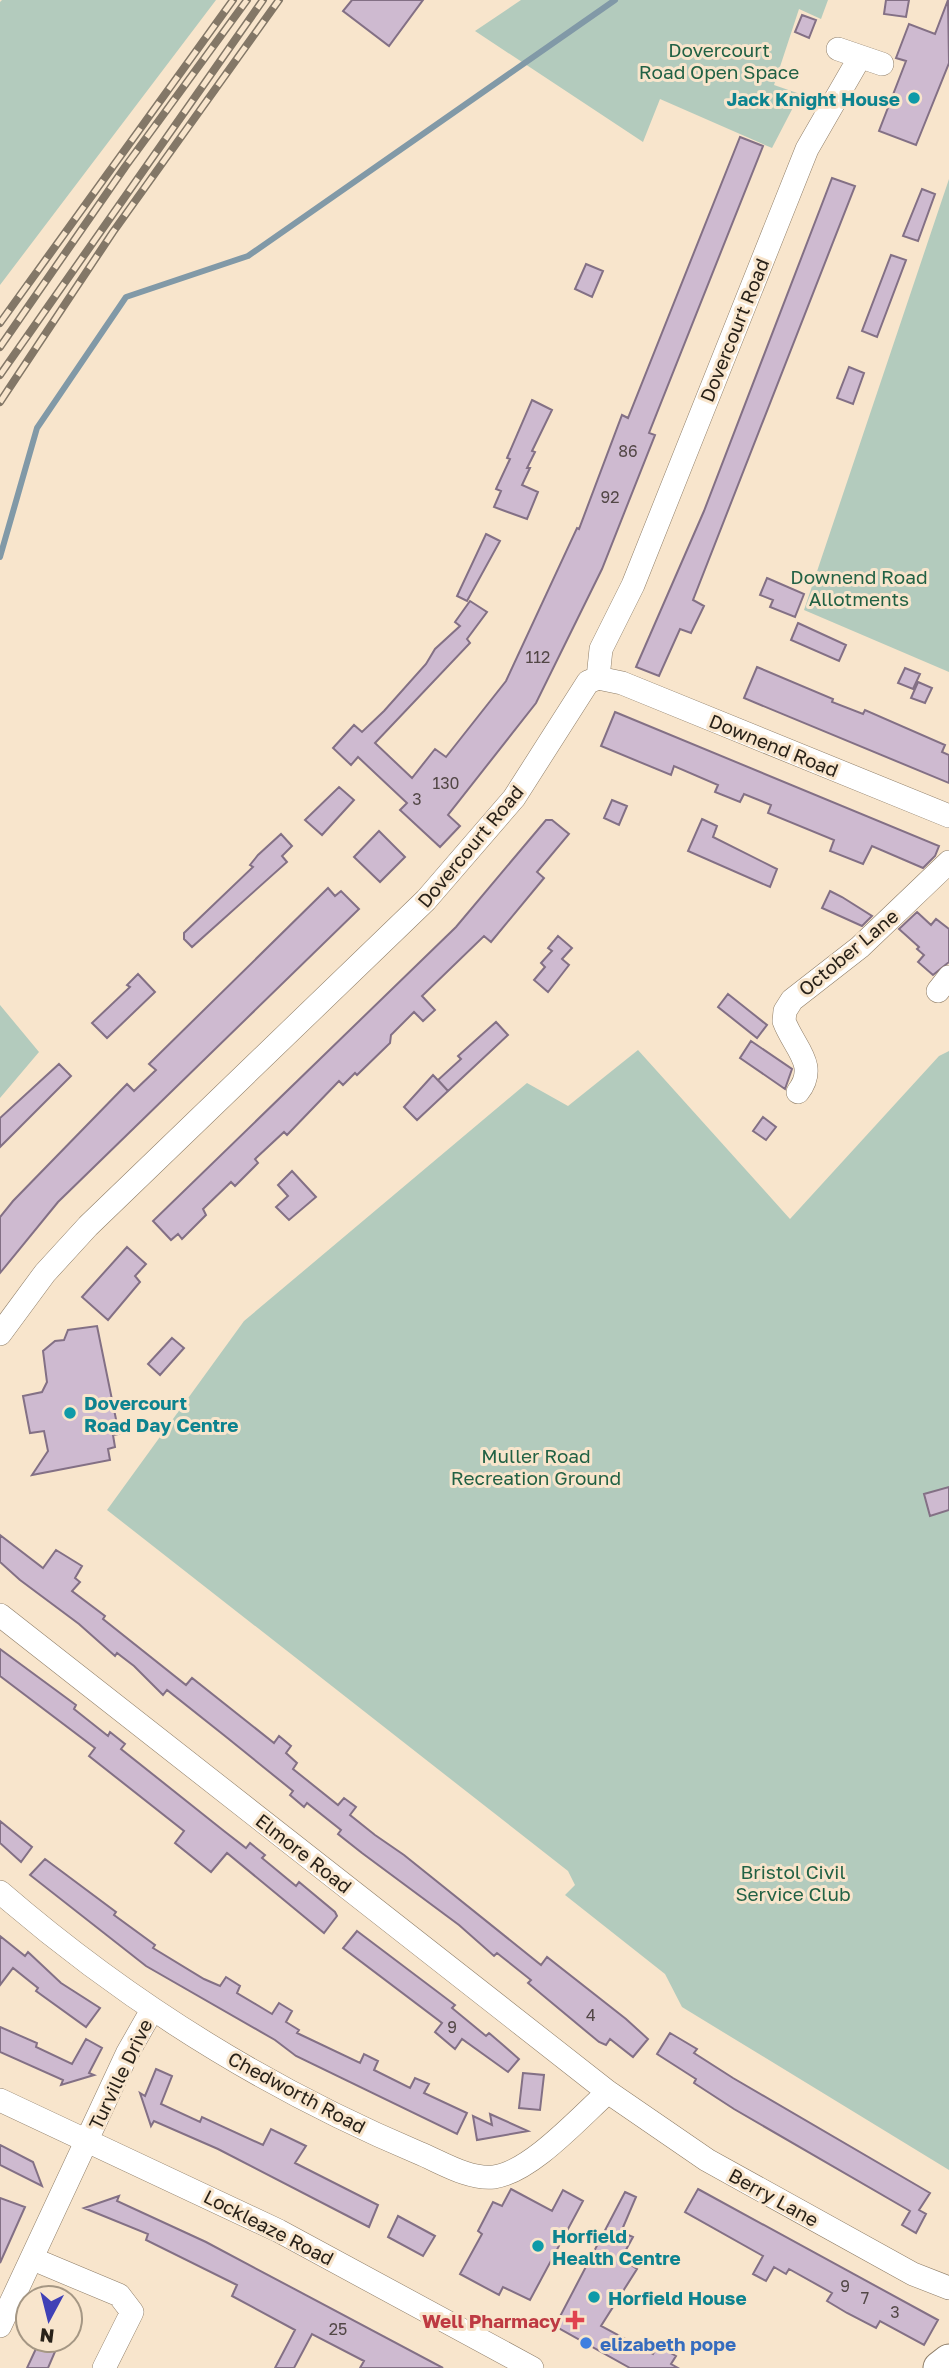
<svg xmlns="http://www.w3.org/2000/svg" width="949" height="2368" viewBox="0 0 949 2368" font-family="'Golos Text',sans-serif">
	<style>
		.green { fill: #b3cbbd }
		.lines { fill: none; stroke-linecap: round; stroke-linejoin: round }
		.stream { stroke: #8199a7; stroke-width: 6 }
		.building { fill: #cebad0; stroke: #837085; stroke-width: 2 }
		.street-casing { stroke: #8e7d67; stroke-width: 24 }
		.secondary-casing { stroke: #8e7d67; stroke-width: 35 }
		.street { stroke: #fff; stroke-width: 23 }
		.secondary { stroke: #fff; stroke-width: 33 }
		.rail-casing { stroke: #837767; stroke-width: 8 }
		.rail { stroke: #f8e5cc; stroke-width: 5; stroke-dasharray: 16; stroke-linecap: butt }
		.culture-dot { fill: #0f9aa8; stroke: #f8e5cc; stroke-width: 2.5 }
		.health-dot { fill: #e0444e; stroke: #f8e5cc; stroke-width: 2.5 }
		.shop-dot { fill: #3f7fe0; stroke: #f8e5cc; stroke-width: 2.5 }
		.labels { text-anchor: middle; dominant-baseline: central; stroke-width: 6; stroke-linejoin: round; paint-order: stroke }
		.number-label { font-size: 16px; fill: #524746 }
		.park-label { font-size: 19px; fill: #216144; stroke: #f8e5cc }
		.culture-label { font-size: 19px; font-weight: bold; fill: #0d838f; stroke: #f8e5cc; text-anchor: start }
		.street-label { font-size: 19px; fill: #282118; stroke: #f8e5cc }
		.health-label { font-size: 19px; font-weight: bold; fill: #be3a42; stroke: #f8e5cc; text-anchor: end }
		.shop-label { font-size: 19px; font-weight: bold; fill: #366cbe; stroke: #f8e5cc; text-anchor: start }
	</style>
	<rect width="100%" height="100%" fill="#f8e5cc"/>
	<!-- green -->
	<path class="green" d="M2 0H216L0 285V2Z
		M521 0H828L821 19 799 9 774 85 800 94 772 148 660 99 643 142 475 31Z
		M949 179V672L804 610Z
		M0 1005 39 1052 0 1098Z
		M638 1050 790 1219 939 1056 949 1051V2170L682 2007 665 1974 565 1895 575 1885 568 1871 107 1510 244 1321 527 1083 568 1106Z"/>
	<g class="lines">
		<!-- stream -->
		<path class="stream" d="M0 557 37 428 126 297 248 256 615 0"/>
	</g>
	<!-- building -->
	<path class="building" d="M352 0H423L389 46 343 11Z
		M886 0H909L906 17 884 14Z
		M948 0 949 63 916 145 879 131 906 61 896 58 909 24 935 34Z
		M802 15 816 20 809 38 795 32Z
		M740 137 763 146 649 433 655 435 602 569 536 703 448 815 460 826 440 847 400 810 407 803 358 757 351 765 333 748 354 725 362 732 384 711 426 664 435 649 460 626 455 622 470 601 487 612 467 639 470 643 375 743 412 778 435 749 446 757 506 681 577 528 579 529 622 415 628 418Z
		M832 178 855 186 693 600 704 606 691 633 680 629 659 676 636 667 704 511Z
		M922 189 935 194 918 241 903 236Z
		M891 255 906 260 877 337 862 331Z
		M586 264 603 271 592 297 575 289Z
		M849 367 864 373 853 404 837 398Z
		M532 400 552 410 532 451 535 452 527 468H530L522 485 538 492 527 519 494 507 501 491 496 489 510 459 507 458Z
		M486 534 500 541 467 601 457 596Z
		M767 578 804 594 795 617 770 607 773 600 760 595Z
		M798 623 846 645 839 661 791 640Z
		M757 667 833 699 832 702 863 714 865 710 945 745 942 752 949 755V783L744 698Z
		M905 668 920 674 913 689 898 683Z
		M918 682 932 688 925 703 911 698Z
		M615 712 939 846 935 856 923 868 872 846 863 864 830 851 834 840 768 813 771 805 744 794 740 802 715 792 718 785 674 766 671 775 601 746Z
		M339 787 354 800 322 835 305 820Z
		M612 800 627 806 619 825 604 818Z
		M702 819 717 826 713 837 777 869 770 887 688 851Z
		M546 820H552L569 834 537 872 544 878 491 942 484 936 422 996 435 1010 423 1021 414 1012 391 1035 390 1043 357 1075 355 1073 343 1085 339 1081 287 1135 284 1132 255 1159 258 1163 235 1186 231 1182 203 1209 206 1215 182 1239 178 1234 171 1240 153 1221 456 927Z
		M379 831 405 857 380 882 354 857Z
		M281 834 292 846 282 856 287 862 192 947 184 939V933L253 867 250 865 258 855Z
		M328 888 335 896 341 891 359 909 58 1202 0 1273V1217L13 1201 127 1084 134 1091 156 1070 149 1064Z
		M830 891 842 897 872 916 862 926 822 908Z
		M917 912 931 925 936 919 949 929V962L933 975 918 962 924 955 917 949 919 947 899 929Z
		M558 936 572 948 562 959 569 965 548 992 534 980 545 967 541 963 552 951 548 948Z
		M138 974 155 992 107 1038 92 1023 130 987 127 985Z
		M728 994 767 1025 757 1038 718 1007Z
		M496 1022 508 1035 448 1091 438 1080 461 1059 458 1056Z
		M751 1041 792 1069 785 1089 740 1058Z
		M59 1064 71 1076 0 1147V1118Z
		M433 1075 448 1091 417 1120 404 1107Z
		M763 1117 776 1127 766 1140 753 1131Z
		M292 1171 316 1197 289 1220 276 1207 288 1196 278 1185Z
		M127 1247 146 1264 135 1276 140 1282 108 1320 82 1297Z
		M97 1326 119 1434 113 1435 115 1447 108 1449 110 1460 32 1475 48 1451 44 1431 30 1433 23 1396 42 1392 47 1382 43 1351 55 1341 64 1340 68 1330Z
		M172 1338 184 1348 160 1375 148 1364Z
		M949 1487V1510L930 1516 924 1494Z
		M0 1535 43 1568 56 1550 82 1566 75 1578 80 1582 72 1591 105 1616 103 1619 186 1685 192 1678 274 1743 279 1736 291 1746 286 1753 297 1763 293 1769 338 1805 344 1798 356 1807 350 1815 375 1835 404 1855 541 1965 547 1957 626 2019 648 2039 633 2057 610 2039 606 2045 599 2042 528 1983 531 1980 497 1953 494 1956 459 1925 362 1853 338 1834 341 1830 307 1803 304 1807 290 1795 293 1791 225 1736 167 1690 163 1695 134 1666 117 1653 115 1656 79 1624 20 1580 0 1562Z
		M0 1649 76 1705 74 1709 108 1736 110 1732 125 1744 121 1749 224 1831 246 1848 250 1843 265 1855 262 1858 296 1886 299 1882 335 1912 337 1916 324 1933 227 1853 211 1872 175 1843 184 1831 89 1756 95 1748 0 1676Z
		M0 1821 32 1847 21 1862 0 1843Z
		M45 1859 116 1912 114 1915 155 1945 153 1948 204 1979 220 1986 226 1977 240 1986 237 1993 272 2014 279 2003 292 2011 286 2022 299 2030 297 2033 360 2063 364 2054 378 2061 374 2070 410 2088 415 2078 429 2084 424 2093 467 2113 457 2134 296 2056 275 2040 146 1966 30 1875Z
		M357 1931 455 2005 452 2008 486 2036 489 2033 503 2045 519 2059 508 2072 462 2039 455 2049 435 2032 442 2023 343 1948Z
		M0 1936 25 1956 28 1952 61 1983 100 2008 86 2027 36 1991 38 1988 13 1968 0 1985Z
		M0 2027 37 2043 36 2047 72 2064 86 2039 102 2048 89 2073 94 2075 61 2085 63 2080 0 2052Z
		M670 2033 697 2049 694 2053 733 2078 930 2193 919 2210 926 2214 916 2233 902 2225 910 2211 734 2109 694 2083 696 2079 657 2054Z
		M156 2069 172 2076 161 2104 200 2122 202 2117 263 2145 271 2129 306 2146 295 2163 378 2205 369 2227 218 2149 154 2121 151 2126 140 2093 145 2096Z
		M523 2073 544 2075 540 2110 519 2108Z
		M490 2114 528 2131 477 2140 473 2116 492 2125Z
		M0 2145 33 2162 42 2186 0 2165Z
		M511 2189 552 2211 563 2190 583 2201 530 2300 503 2287 499 2295 460 2274 482 2234 478 2231 493 2202 502 2206Z
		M698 2189 938 2320 924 2345 880 2321 876 2328 847 2313 827 2301 832 2293 789 2269 786 2274 774 2267 766 2281 753 2274 763 2256 685 2212Z
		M625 2192 636 2197 621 2232 633 2237 621 2259 637 2269 601 2326 653 2354 658 2346 676 2356 671 2364 678 2368H630L555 2326Z
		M119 2196 117 2201 206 2242 443 2368H360L364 2361 312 2334 294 2368H275L295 2330 232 2296 237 2285 146 2240 148 2234 84 2208Z
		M0 2198 25 2207 0 2263Z
		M398 2216 435 2236 423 2256 388 2237Z
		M40 2340H60L48 2368H27Z"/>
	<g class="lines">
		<defs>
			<path id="street" d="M838 49 882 64
				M598 678 601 649 633 585 807 149 860 57
				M938 991 949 977
				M798 1092C819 1065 794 1048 784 1021L785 1011 792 1000 860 947 949 862
				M0 1334 45 1273 88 1226 426 900 514 798 588 682 598 678 622 683 949 816
				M0 1615 608 2092 707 2160 913 2274 949 2288
				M0 1892C125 2000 267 2089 419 2153 441 2162 469 2180 494 2177 531 2172 580 2117 608 2092
				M0 2100 279 2231 532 2368
				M33 2259 119 2295 132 2312 104 2368
				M0 2326 127 2054 152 2010"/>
			<path id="secondary" d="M940 2368 949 2361"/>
		</defs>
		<!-- street casing -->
		<use href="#street" class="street-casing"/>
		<!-- secondary casing -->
		<use href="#secondary" class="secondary-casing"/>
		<!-- street -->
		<use href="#street" class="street"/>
		<!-- secondary -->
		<use href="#secondary" class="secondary"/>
		<defs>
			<path id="rail" d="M0 323 233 0
				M0 347 125 167 247 0
				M0 375 263 0
				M0 402 113 232 279 0"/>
		</defs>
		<!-- rail casing -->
		<use href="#rail" class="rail-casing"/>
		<!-- rail -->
		<use href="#rail" class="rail"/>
	</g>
	<!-- markers -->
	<g class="culture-dot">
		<circle cx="914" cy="98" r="7"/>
		<circle cx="70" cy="1413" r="7"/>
		<circle cx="538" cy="2246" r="7"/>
		<circle cx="594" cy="2297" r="7"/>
	</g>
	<path class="health-dot" d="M571.5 2309.5h7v7h7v7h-7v7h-7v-7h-7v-7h7z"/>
	<circle class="shop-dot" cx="586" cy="2343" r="7"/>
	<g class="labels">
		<!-- number labels -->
		<g class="number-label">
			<text x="628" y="451">86</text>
			<text x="610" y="497">92</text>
			<text x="538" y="657">112</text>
			<text x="446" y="783">130</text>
			<text x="417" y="799">3</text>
			<text x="591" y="2015">4</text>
			<text x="452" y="2027">9</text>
			<text x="845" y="2286">9</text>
			<text x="865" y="2298">7</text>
			<text x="895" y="2312">3</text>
			<text x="338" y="2329">25</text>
		</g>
		<!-- park labels -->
		<g class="park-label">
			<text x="719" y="49">Dovercourt<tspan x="719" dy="22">Road Open Space</tspan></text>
			<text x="859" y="576">Downend Road<tspan x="859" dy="22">Allotments</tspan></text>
			<text x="536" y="1455">Muller Road<tspan x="536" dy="22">Recreation Ground</tspan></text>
			<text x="793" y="1871">Bristol Civil<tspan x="793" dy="22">Service Club</tspan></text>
		</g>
		<!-- culture labels -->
		<g class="culture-label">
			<text x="900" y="98" text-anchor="end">Jack Knight House</text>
			<text x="84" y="1402">Dovercourt<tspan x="84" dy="22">Road Day Centre</tspan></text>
			<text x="552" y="2235">Horfield<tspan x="552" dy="22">Health Centre</tspan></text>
			<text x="608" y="2297">Horfield House</text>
		</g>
		<!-- street labels -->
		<g class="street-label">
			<text transform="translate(734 330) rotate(-68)">Dovercourt Road</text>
			<text transform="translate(774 745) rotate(22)">Downend Road</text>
			<text transform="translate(470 846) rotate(-50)">Dovercourt Road</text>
			<text transform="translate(848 952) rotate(-40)">October Lane</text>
			<text transform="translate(304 1853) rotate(38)">Elmore Road</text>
			<text transform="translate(120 2074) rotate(-64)">Turville Drive</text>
			<text transform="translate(297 2092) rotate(28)">Chedworth Road</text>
			<text transform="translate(774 2197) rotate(29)">Berry Lane</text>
			<text transform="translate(269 2227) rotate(27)">Lockleaze Road</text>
		</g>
		<!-- health labels -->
		<g class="health-label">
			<text x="561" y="2320">Well Pharmacy</text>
		</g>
		<!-- shop labels -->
		<g class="shop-label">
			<text x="600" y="2343">elizabeth pope</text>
		</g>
	</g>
	<!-- north arrow -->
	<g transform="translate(49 2319) rotate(187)"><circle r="33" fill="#f8e5cc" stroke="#a59784" stroke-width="2"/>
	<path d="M0-5L12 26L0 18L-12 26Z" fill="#4041b6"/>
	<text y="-10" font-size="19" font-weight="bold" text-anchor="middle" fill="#282118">N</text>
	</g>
</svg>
